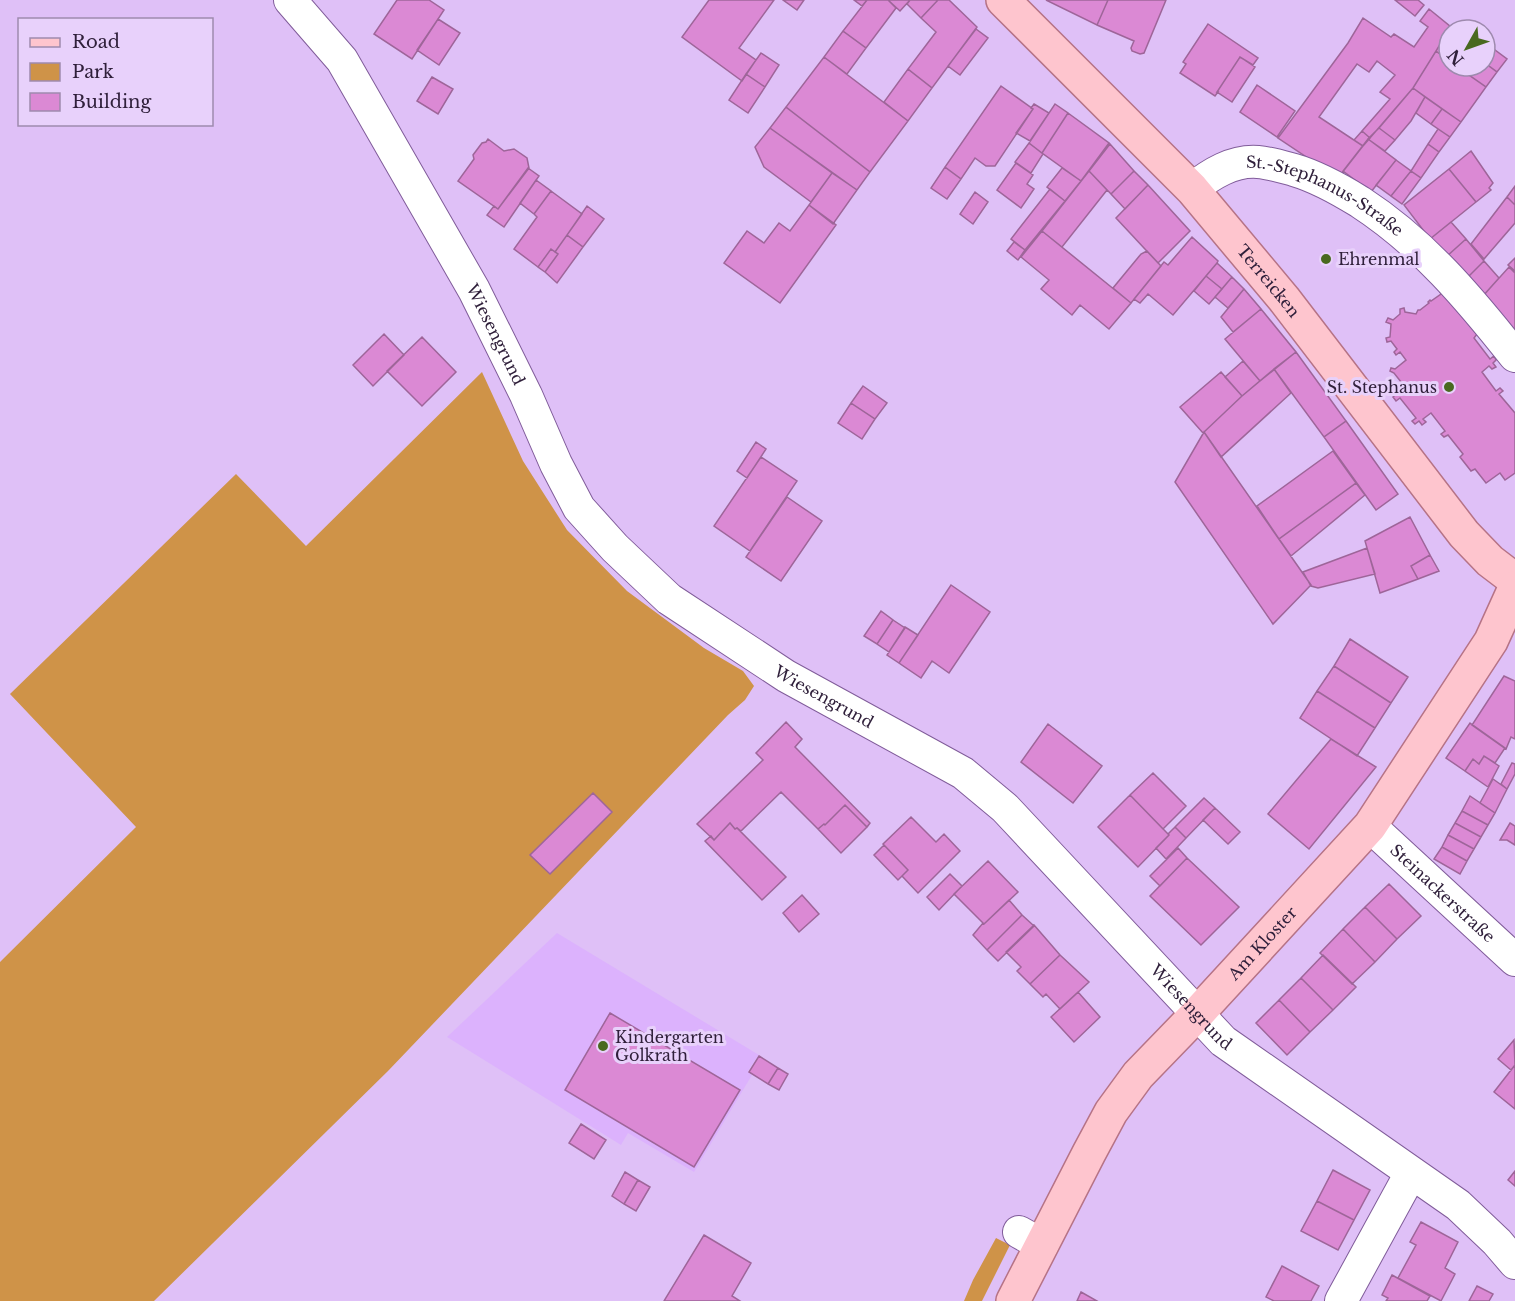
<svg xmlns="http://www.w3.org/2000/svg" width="1515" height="1301" viewBox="0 0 1515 1301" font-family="'Libre Baskerville',serif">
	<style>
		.built { fill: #dcb2fd }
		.green { fill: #cf9348 }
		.building { fill: #db89d4; stroke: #9e6599; stroke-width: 1.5 }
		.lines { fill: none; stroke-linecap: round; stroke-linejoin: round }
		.minor-casing { stroke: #805c9a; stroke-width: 34 }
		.major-casing { stroke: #b67386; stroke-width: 36 }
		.minor { stroke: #fff; stroke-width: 32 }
		.major { stroke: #fec5ce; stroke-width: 33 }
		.poi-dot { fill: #49691f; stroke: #e8d1fb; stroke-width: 2 }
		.labels { text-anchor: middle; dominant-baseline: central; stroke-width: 6; stroke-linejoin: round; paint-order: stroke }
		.street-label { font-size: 16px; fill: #30203b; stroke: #e8d1fb }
		.poi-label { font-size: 16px; fill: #30203b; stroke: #e8d1fb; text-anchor: start }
	</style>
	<rect width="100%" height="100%" fill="#dfc0f7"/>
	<!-- built -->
	<path class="built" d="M557 933 759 1055 748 1071 752 1075 694 1172 628 1133 621 1145 447 1037Z"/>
	<!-- green -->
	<path class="green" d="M482 372 523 461 567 530 627 591 704 648 743 671 754 686 745 700 728 715 388 1071 154 1301H0V962L136 827 10 694 236 474 306 546Z
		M996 1238 1010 1245 982 1301H964L973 1280Z"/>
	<!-- building -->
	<path class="building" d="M397 0H429L444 10 412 59 374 34Z
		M709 0H774L739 48 756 60 742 81 682 37Z
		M783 0H804L797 10Z
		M854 0H867L862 6Z
		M867 0H888L896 8 866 48 843 31Z
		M888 0H910L900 11Z
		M910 0H938L921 18 907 4Z
		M938 0H949L977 27 932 88 908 69 936 32 921 18Z
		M1046 0H1108L1097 25Z
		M1108 0H1166L1144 53 1140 54 1132 51 1131 48 1134 41 1097 25Z
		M1395 0H1418L1424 5 1415 16Z
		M1429 9 1451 27 1413 88 1370 138 1362 131 1390 99 1380 92 1395 75 1377 61 1369 72 1357 64 1319 117 1363 146 1338 178 1278 138 1348 43 1363 18 1391 37 1394 34 1414 47 1428 27 1420 21Z
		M438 19 460 33 439 65 417 50Z
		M1208 24 1258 58 1253 65 1240 57 1217 92H1218L1215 96 1180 73 1186 64 1183 62Z
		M976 29 988 38 960 75 948 66Z
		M843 31 866 48 847 74 824 57Z
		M1448 31 1449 32V61L1436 51Z
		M1487 44 1507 59 1497 72 1485 63V46Z
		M1436 51 1449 61V66H1456L1486 87 1461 122 1413 88Z
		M761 53 779 65 765 87 746 74Z
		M824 57 908 121 870 172 786 107Z
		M1240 57 1255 67 1232 102 1217 92Z
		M1485 63 1497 72 1486 87 1456 66H1485Z
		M908 69 932 88 908 121 884 102Z
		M746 74 765 87 748 113 729 100Z
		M432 77 453 89 438 114 417 101Z
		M1257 85 1295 111 1277 137 1240 112Z
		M1001 86 1033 109 995 166H986L975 158 961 179 945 167Z
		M1413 88 1425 97 1411 121 1395 140 1379 128Z
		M1425 97 1442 109 1431 124 1416 113Z
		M1034 104 1049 113 1030 141 1016 133 1033 109 1031 108Z
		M1055 104 1068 113 1042 153 1029 143Z
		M786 107 870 172 857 190 770 128Z
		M1442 109 1461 122 1450 137 1431 124Z
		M1068 113 1109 143 1081 181 1042 153Z
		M770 128 832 173 811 202 764 167 755 147Z
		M1379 128 1395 140 1385 151 1368 139Z
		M1438 129 1450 137 1439 152 1428 144Z
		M1362 131 1370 138 1363 146 1354 140Z
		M488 139 504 151 514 149 527 158 529 168 498 209 458 181 474 159 473 155 482 143 486 142Z
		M1368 139 1396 160 1371 192 1343 171Z
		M1029 143 1043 154 1031 173 1015 162Z
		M1110 144 1134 171 1111 194 1089 171Z
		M1428 144 1439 152 1421 178 1411 171Z
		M1471 151 1493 183 1489 188 1491 190 1476 202 1449 169Z
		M1396 160 1411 171 1391 196 1376 185Z
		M1016 163 1033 175 1027 184 1034 189 1021 208 997 190Z
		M945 167 961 179 947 199 931 188Z
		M528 168 539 176 504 227 487 215 494 206 498 209Z
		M1062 168 1081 181 1065 201 1047 187Z
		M1449 169 1476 202 1430 239 1404 205Z
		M1089 171 1107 190 1062 247 1042 231Z
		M1134 171 1148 185 1125 209 1111 194Z
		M1411 171 1421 178 1402 204 1391 196Z
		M832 173 857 190 833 224 809 205Z
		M536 180 551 191 534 214 520 203Z
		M1148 185 1190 231 1158 263 1116 218Z
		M1515 186V205L1507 197Z
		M1050 189 1065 201 1025 250 1011 239Z
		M551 191 582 214 555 252 551 249 538 267 514 249 537 217 534 214Z
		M975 192 988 202 973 224 960 214Z
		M1507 197 1515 205V223L1484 259 1471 244Z
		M809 205 836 225 780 303 724 263 747 231 764 243 779 223 790 231Z
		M587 206 604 219 583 247 567 235Z
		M1451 222 1466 239 1446 257 1430 239Z
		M1042 231 1131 303 1109 329 1080 305 1072 315 1041 289 1049 280 1021 257Z
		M567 235 583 247 557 283 545 272 558 254 555 252Z
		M1192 237 1218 261 1217 263 1173 315 1148 294 1140 303 1134 299 1164 262 1168 265Z
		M1466 239 1484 261 1466 279 1446 257Z
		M1014 242 1025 250 1018 260 1007 251Z
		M551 249 558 254 545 272 538 267Z
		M1147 251 1161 266 1131 303 1113 288 1141 254Z
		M1515 258V271L1508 265Z
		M1484 261 1499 278 1482 297 1466 279Z
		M1217 263 1232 277 1222 289 1206 276Z
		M1509 267 1515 273V333L1482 297Z
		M1206 276 1222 289 1209 304 1194 291Z
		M1232 277 1244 289 1228 308 1215 297Z
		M1244 289 1261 309 1233 332 1221 317Z
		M1441 291 1477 334 1474 338 1490 359 1494 356 1496 360 1493 363 1496 367 1492 369 1489 366 1482 372 1496 391 1500 388 1503 391 1499 394 1515 413V473L1505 480 1500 473 1486 483 1475 469 1471 471 1460 457 1463 454 1448 435 1444 437 1441 434 1445 431 1431 413 1423 419 1426 422 1422 425 1419 421 1415 424 1412 421 1416 418 1400 398 1396 401 1393 397 1397 393 1394 390 1398 387 1400 391 1405 387 1394 373 1390 371 1391 368 1395 369 1406 360 1400 352 1396 355 1394 352 1397 349 1391 341 1387 342 1386 338 1390 337 1391 324 1386 322 1388 318 1393 320 1400 314V309L1404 308 1405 312 1416 314 1418 310H1420L1429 303 1428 302 1430 300 1431 301 1441 294 1440 292Z
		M1261 309 1296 352 1260 381 1225 339Z
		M384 334 404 355 373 386 353 365Z
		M422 337 456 372 422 406 387 371Z
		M1296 352 1346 421 1324 437 1274 369Z
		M1243 361 1260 381 1242 396 1225 377Z
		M1274 369 1291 393 1221 457 1204 432 1242 396Z
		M1221 372 1242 396 1203 433 1180 407Z
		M863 386 887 403 875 419 851 403Z
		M851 403 875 419 862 439 838 423Z
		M1346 421 1398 494 1376 510 1324 437Z
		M1204 432 1311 585 1273 624 1175 482Z
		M756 442 766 449 747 478 737 471Z
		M1333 451 1356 483 1279 539 1257 506Z
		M761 457 797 481 750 551 714 526Z
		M1356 483 1365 495 1291 556 1279 539Z
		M787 497 822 521 781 581 746 557Z
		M1410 517 1430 555 1411 566 1418 579 1380 593 1365 541Z
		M1367 548 1375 574 1318 588 1311 586 1303 572Z
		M1430 555 1439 571 1418 579 1411 566Z
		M951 585 990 612 949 673 932 661 921 678 899 663Z
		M881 611 893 620 877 644 864 636Z
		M893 620 905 628 889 652 877 644Z
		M905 627 918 635 899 663 887 655Z
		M1350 639 1408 677 1391 703 1334 666Z
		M1334 666 1391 703 1375 728 1317 691Z
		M1504 676 1515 681V739L1511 737 1506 749 1472 725Z
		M1317 691 1375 728 1357 756 1300 718Z
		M786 722 802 739 795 747 870 823 867 827 845 805 825 825 824 824 818 829 781 792 741 831 737 828 735 829 730 823 714 840 697 824 763 760 756 753Z
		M1470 723 1505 748 1495 763 1484 756 1479 764 1473 759 1465 771 1446 758Z
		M1048 724 1102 766 1073 803 1021 762Z
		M1331 739 1376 767 1309 849 1268 814Z
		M1484 756 1499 766 1488 787 1465 771 1473 759 1479 764Z
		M1512 763 1515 764V774L1507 789 1501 784Z
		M1153 773 1186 806 1163 829 1130 795Z
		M1493 779 1507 789 1495 813 1480 803Z
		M593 793 612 812 550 874 530 855Z
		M1130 795 1169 835 1138 867 1098 827Z
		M1470 796 1495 813 1488 825 1462 811Z
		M1204 798 1215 808 1186 838 1175 827Z
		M845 805 867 827 841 853 818 829 824 824 825 825Z
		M1215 808 1240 832 1228 844 1203 820Z
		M1462 811 1488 825 1481 837 1455 823Z
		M911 817 936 842 944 834 960 851 918 893 902 876 908 870 883 844Z
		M730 823 735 829 737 828 786 877 762 900 705 841 711 836 714 840Z
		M1455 823 1481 837 1474 849 1448 835Z
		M1510 823 1515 826V845L1507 840H1500Z
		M1175 827 1186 838 1166 859 1156 848 1169 835 1168 834Z
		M1448 835 1474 849 1467 861 1442 847Z
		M884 845 908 870 898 880 874 855Z
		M1442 847 1467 861 1460 874 1434 859Z
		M1178 848 1187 858 1160 886 1150 876Z
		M1187 858 1239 907 1201 945 1150 896Z
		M988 861 1018 892 984 924 954 894Z
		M950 874 962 886 939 910 927 897Z
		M1389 884 1421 916 1397 939 1365 907Z
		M802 895 819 914 799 932 783 913Z
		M1009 900 1022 915 987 950 973 935 983 923 984 924Z
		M1365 907 1397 939 1375 962 1343 929Z
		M1022 915 1034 926 998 961 987 950Z
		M1034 925 1060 955 1030 984 1017 971 1021 967 1006 952Z
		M1343 929 1375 962 1352 984 1320 953Z
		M1060 955 1089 982 1060 1009 1046 994 1043 997 1030 984Z
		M1323 955 1356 987 1333 1010 1301 978Z
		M1301 978 1333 1010 1310 1032 1279 1000Z
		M1078 992 1100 1017 1074 1042 1051 1017Z
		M1279 1000 1310 1032 1287 1055 1256 1023Z
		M610 1013 740 1090 694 1167 565 1090Z
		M1514 1040 1515 1065 1511 1070 1498 1059Z
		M759 1056 778 1068 768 1084 749 1072Z
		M1515 1065V1109L1494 1092Z
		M778 1068 788 1074 779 1090 768 1084Z
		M581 1124 606 1140 594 1159 569 1143Z
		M1333 1170 1370 1190 1354 1220 1317 1201Z
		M1515 1171V1186L1508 1180Z
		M625 1172 638 1180 624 1204 612 1196Z
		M638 1180 650 1187 636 1211 624 1204Z
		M1317 1201 1354 1220 1338 1250 1301 1231Z
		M1421 1222 1458 1242 1445 1268 1455 1274 1441 1301 1398 1278 1416 1245 1410 1242Z
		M704 1235 751 1263 732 1296 740 1301H664Z
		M1282 1266 1319 1286 1311 1301H1274L1266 1297Z
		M1392 1275 1430 1296 1427 1301H1386L1388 1298 1382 1295Z
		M1477 1286 1493 1294 1489 1301H1469Z
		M1081 1292 1097 1301H1077Z"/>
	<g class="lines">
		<defs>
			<g id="minor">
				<path id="s1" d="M290 0 342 60 474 290 526 395 556 464 579 508 615 548 669 599 786 676 963 773 1005 808 1223 1041 1458 1205 1497 1242 1515 1263"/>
				<path id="s2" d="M1192 189C1211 174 1233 160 1258 162 1270 163 1283 167 1294 170 1318 177 1339 189 1360 202 1423 243 1469 298 1515 356"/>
				<path id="s3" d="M1370 826 1515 960"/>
				<path d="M1019 1232 1042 1245"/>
				<path d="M1341 1301 1411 1173"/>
			</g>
			<g id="major">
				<path id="s4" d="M1003 0 1192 189 1284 299 1464 534 1490 561 1515 580"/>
				<path id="s5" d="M1013 1301 1089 1153 1111 1112 1138 1075 1198 1013 1370 826 1491 641 1515 588"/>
			</g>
		</defs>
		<!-- minor casing -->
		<use href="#minor" class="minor-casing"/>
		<!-- major casing -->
		<use href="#major" class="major-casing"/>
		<!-- minor -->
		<use href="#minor" class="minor"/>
		<!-- major -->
		<use href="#major" class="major"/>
	</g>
	<!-- markers -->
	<g class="poi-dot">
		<circle cx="1326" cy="259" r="6"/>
		<circle cx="1449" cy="387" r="6"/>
		<circle cx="603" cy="1046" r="6"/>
	</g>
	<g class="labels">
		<!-- street labels -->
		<g class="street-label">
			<text stroke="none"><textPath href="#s2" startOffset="148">St.-Stephanus-Straße</textPath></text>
			<text stroke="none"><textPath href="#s4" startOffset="387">Terreicken</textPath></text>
			<text stroke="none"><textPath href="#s1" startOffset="394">Wiesengrund</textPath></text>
			<text stroke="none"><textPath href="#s1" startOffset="898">Wiesengrund</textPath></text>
			<text stroke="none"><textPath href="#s3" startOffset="99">Steinackerstraße</textPath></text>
			<text stroke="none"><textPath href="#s5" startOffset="440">Am Kloster</textPath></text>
			<text stroke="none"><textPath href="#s1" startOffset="1384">Wiesengrund</textPath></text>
		</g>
		<!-- poi labels -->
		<g class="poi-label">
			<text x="1338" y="259">Ehrenmal</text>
			<text x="1437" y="387" text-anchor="end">St. Stephanus</text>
			<text x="615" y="1037">Kindergarten<tspan x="615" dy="18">Golkrath</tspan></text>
		</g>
	</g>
	<!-- legend -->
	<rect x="18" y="18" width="195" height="108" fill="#e8d1fb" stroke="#9e8aae" stroke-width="1.5"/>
	<rect x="30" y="38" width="30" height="9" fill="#fec5ce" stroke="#9e8aae" stroke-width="1.5"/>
	<text x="72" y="48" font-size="18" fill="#30203b">Road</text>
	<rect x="30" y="63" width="30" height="18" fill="#cf9348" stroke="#9e8aae" stroke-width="1.5"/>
	<text x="72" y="78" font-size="18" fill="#30203b">Park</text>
	<rect x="30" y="93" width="30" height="18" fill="#db89d4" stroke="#9e8aae" stroke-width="1.5"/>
	<text x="72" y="108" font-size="18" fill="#30203b">Building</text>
	<!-- north arrow -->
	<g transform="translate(1467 48) rotate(230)"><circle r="28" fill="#e8d1fb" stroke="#9e8aae" stroke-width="1.5"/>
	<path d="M0-4.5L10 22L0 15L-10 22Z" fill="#49691f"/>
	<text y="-9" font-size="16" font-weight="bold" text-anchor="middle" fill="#30203b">N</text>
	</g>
</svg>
